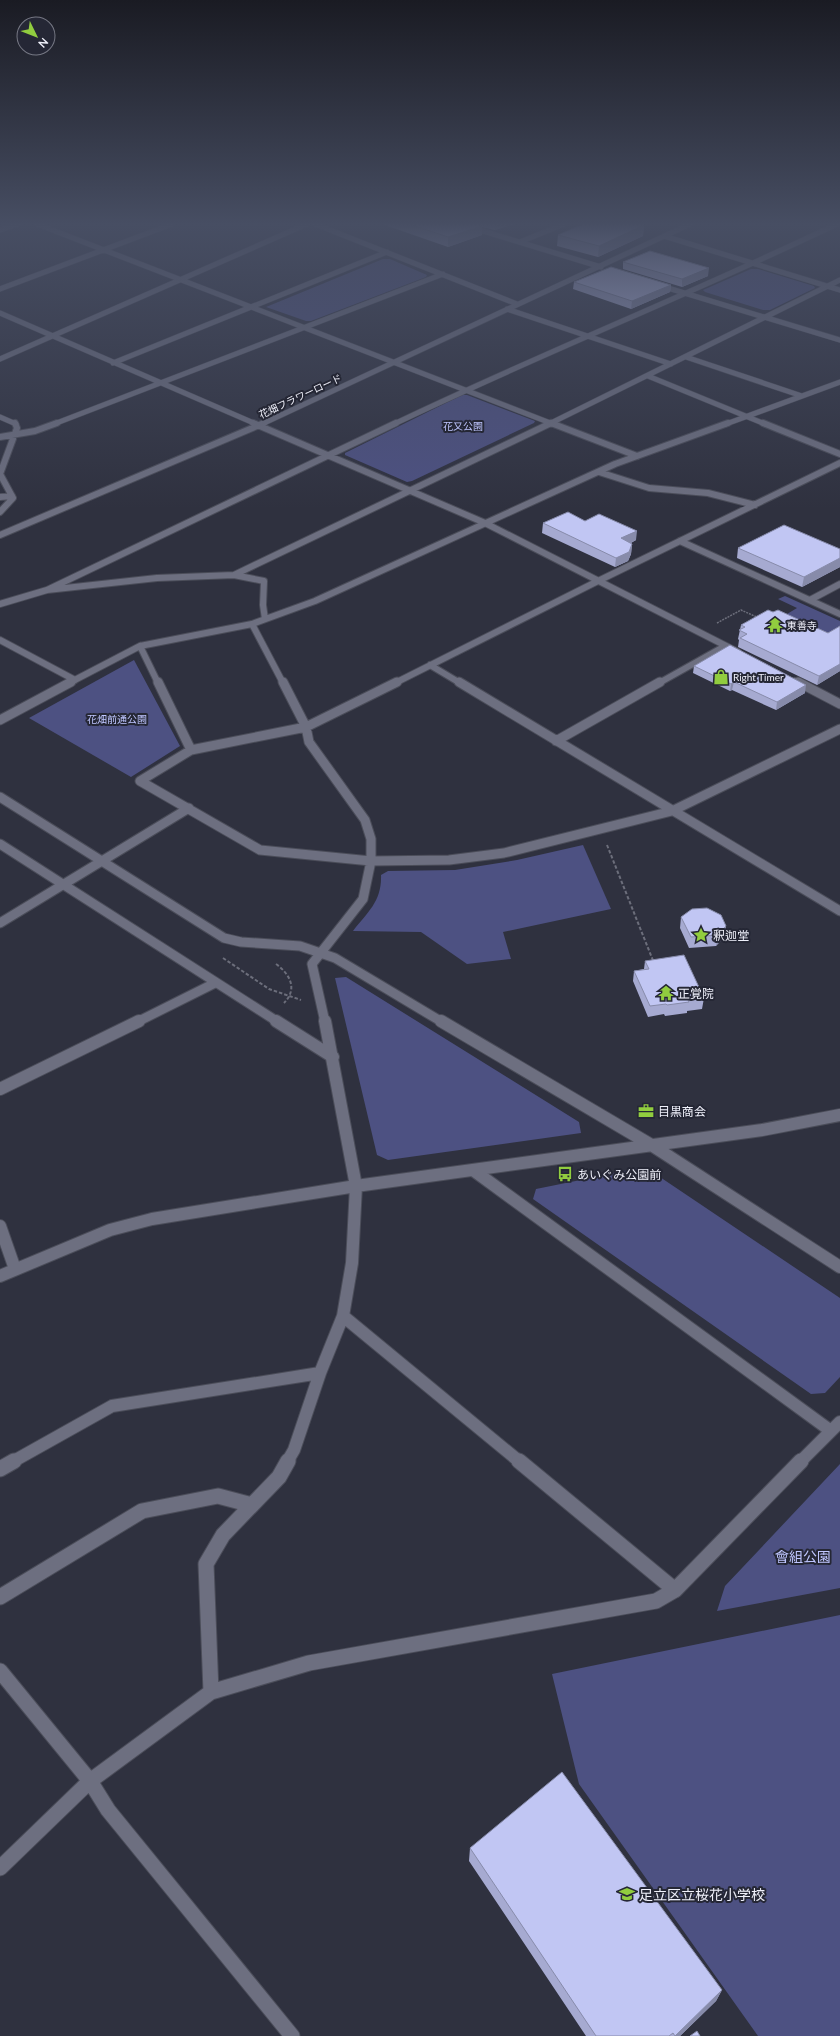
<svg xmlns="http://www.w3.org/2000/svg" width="840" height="2036" viewBox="0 0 840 2036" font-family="Lato,'Noto Sans JP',sans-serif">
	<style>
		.green { fill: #4d5182 }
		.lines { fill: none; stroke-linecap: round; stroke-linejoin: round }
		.minor-far4-casing { stroke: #4b4d59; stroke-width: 6 }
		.minor-far3-casing { stroke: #4b4d59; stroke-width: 8 }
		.minor-far2-casing { stroke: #4b4d59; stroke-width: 11 }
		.minor-far1-casing { stroke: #4b4d59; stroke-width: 14 }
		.minor-casing { stroke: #4b4d59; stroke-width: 17 }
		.path-far1 { stroke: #6c6e7b; stroke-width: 1.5; stroke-dasharray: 2 1; stroke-linecap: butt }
		.path { stroke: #6c6e7b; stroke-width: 2; stroke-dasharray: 3.5 2; stroke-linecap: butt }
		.minor-far4 { stroke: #6d6f80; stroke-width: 5 }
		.minor-far3 { stroke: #6d6f80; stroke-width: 6 }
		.minor-far2 { stroke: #6d6f80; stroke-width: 9 }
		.minor-far1 { stroke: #6d6f80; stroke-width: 12 }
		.minor { stroke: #6d6f80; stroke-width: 15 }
		.wall { fill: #a6aad1 }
		.shaded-wall { fill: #878baa }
		.building { fill: #c1c6f3; stroke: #878baa }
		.labels { text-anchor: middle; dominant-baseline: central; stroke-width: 4; stroke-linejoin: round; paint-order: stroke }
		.far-street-label { font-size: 10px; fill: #f0f1fb; stroke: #252735 }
		.far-park-label { font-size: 10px; fill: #bfc6ff; stroke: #252735 }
		.far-poi-label { font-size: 10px; fill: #f0f1fb; stroke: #252735; text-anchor: start }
		.poi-label { font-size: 12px; fill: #f0f1fb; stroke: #252735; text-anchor: start }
		.near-park-label { font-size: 14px; fill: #bfc6ff; stroke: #252735 }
		.near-poi-label { font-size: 14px; fill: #f0f1fb; stroke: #252735; text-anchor: start }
	</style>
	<rect width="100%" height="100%" fill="#2f313f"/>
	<!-- green -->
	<path class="green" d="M383 259H390L427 275 426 277 311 321H306L266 307Z
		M751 269H758L814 286 815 288 770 310H763L705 292 703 290Z
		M462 395H467L535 421 534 423 412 481 407 482 345 455V453Z
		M785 596 840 621V627L814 642 782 617 797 608 778 599Z
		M134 660 180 746 131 777 29 718Z
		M583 845 611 909 503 932 511 959 467 964 421 932 353 931C368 912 382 901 381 875L388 871 455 870 517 860Z
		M346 977 579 1122 581 1133 388 1160 377 1155 335 978Z
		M640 1168 651 1171 840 1298V1377L825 1393 811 1394 533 1199 536 1189Z
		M840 1464V1588L717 1611 725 1586Z
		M840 1615V2036H758L579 1784 552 1674Z"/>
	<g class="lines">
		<defs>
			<path id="minor-far4" d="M37 224 553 424
				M315 224 517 304
				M460 224 601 267
				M0 230 18 224
				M664 236 840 290
				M520 242 564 224
				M658 285 840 340
				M0 289 172 224
				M507 309 671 364
				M0 313 256 424
				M686 357 802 396
				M0 359 307 224
				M113 363 387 252
				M648 376 765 424
				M0 417 16 424
				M54 424 443 274
				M262 424 690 224
				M394 424C540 354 691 294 837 224
				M549 424 840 280
				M726 424 840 382"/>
			<path id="minor-far3" d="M253 423 485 523 738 652
				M551 423 637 456
				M763 423 840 454
				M0 437 35 431 57 423
				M599 472 649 488 708 493 755 505
				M0 474 17 428 15 423
				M0 474 13 498 0 512
				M0 497 12 496
				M0 535 264 423
				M680 541 840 614
				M234 575 551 423
				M47 590 396 423
				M810 600 840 584
				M0 604 47 590 157 578 234 575 264 581 263 605 265 619
				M252 624 283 683
				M0 640 75 680
				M140 646 158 683
				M430 665 460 683
				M795 681 799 683
				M69 683 140 646 252 624 315 601 615 464 728 423
				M395 683 598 581 840 463
				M659 683 725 646"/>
			<path id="minor-far2" d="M158 682 191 750
				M283 682 306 727 309 742 365 820 371 839V861L363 899 312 964 325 1022
				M397 682 306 727 191 750 140 781 260 850 371 861 449 860 504 853 672 811 840 729
				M459 682 840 911
				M798 682 840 704
				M0 720 71 682
				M556 741 660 682
				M0 797 224 938 241 942 300 946 335 958 442 1022
				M0 844 278 1022
				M0 923 189 808
				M137 1022 215 983"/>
			<path id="minor-far1" d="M276 1021 333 1057
				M441 1021 653 1146 840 1267
				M0 1089 139 1021
				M473 1170 831 1431
				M0 1226 15 1269
				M0 1276 110 1230 152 1219 356 1186 762 1130 840 1115
				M343 1316 520 1462
				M12 1462 112 1406 320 1373
				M287 1462 294 1450 320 1373 343 1316 352 1263 356 1186 325 1021
				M800 1462 840 1422"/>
			<path id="minor" d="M519 1461 675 1590
				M0 1469 14 1461
				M0 1597 142 1511 218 1496 252 1505
				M0 1671 90 1781 108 1810 292 2036
				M211 1692 206 1564 223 1535 279 1477 288 1461
				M0 1868 90 1781 211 1692 309 1663 656 1601 675 1590 801 1461"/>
		</defs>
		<!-- minor-far4 casing -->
		<use href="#minor-far4" class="minor-far4-casing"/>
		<!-- minor-far3 casing -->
		<use href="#minor-far3" class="minor-far3-casing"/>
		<!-- minor-far2 casing -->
		<use href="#minor-far2" class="minor-far2-casing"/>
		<!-- minor-far1 casing -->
		<use href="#minor-far1" class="minor-far1-casing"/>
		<!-- minor casing -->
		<use href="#minor" class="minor-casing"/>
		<!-- path-far1 -->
		<path class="path-far1" d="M717 623 741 610 759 618"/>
		<!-- path -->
		<path class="path" d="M607 845 654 963
			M223 958 269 989 301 1000
			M276 964C290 974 298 989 284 1003"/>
		<!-- minor-far4 -->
		<use href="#minor-far4" class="minor-far4"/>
		<!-- minor-far3 -->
		<use href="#minor-far3" class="minor-far3"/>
		<!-- minor-far2 -->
		<use href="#minor-far2" class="minor-far2"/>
		<!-- minor-far1 -->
		<use href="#minor-far1" class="minor-far1"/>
		<!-- minor -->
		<use href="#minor" class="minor"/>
	</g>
	<!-- wall -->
	<path class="wall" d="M382 224H513L495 230 482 227V235L448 247Z
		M644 225 643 236 598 257 557 246 558 235Z
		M623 262 708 276 682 287 623 269Z
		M574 282 671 285 670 292 631 309 573 289Z
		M585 521 636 540 631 543 632 544 631 554 628 561 615 567 542 533 543 523Z
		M738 548 840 549V567L802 587 737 558Z
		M773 612 828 633 840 626V671L817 685 738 647 739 640 738 639 741 625Z
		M694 666 805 693 776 710 732 690 730 691 693 673Z
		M681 917 726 926 724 937 716 946 689 948 680 928Z
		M645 961 704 998 702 1009 687 1011V1013L665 1016 664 1014 648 1017 633 981 634 971 644 969Z
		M470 1848 722 1990 716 2001 680 2036H586L469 1861Z"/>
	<!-- shaded-wall -->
	<path class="shaded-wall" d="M495 224H513L495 230Z
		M644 225 643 236 598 257 599 246Z
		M482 226V235L448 247V237Z
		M709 268 708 276 682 287V279Z
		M671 285 670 292 631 309 632 301Z
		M637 531 636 540 620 548 621 538Z
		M632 544 631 554 628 561 615 567 616 558Z
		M840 558V567L802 587 804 577Z
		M840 664V671L817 685 819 676Z
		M734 682 732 690 730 691 731 684Z
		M806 685 805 693 776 710 777 702Z
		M726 926 724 937 716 946 718 935Z
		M722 1990 716 2001 680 2036H675Z"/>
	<!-- building -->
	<path class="building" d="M409 224H477L482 226 448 237Z
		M583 224H638L644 225 599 246 558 235Z
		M650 251 709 268 682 279 623 262Z
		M611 267 671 285 632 301 574 282Z
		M568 512 585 521 599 514 637 531 621 538 632 544 629 552 616 558 543 523Z
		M784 525 840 549V558L804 577 738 548Z
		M768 610 773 612 778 610 828 633 840 626V664L819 676 740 638 747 634 739 630 745 627 741 625Z
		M730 645 806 685 777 702 734 682 731 684 694 666Z
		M707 908 721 915 726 926 718 935 691 937 681 917 692 909Z
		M684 955 704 998 688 1000 689 1002 667 1005 666 1004 650 1006 634 971 649 969 645 961Z
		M562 1772 722 1990 675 2036 673 2033 669 2036H596L470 1848Z
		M697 2031 700 2036H690Z"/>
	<!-- sky -->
	<linearGradient id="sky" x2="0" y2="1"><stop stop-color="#1a1b23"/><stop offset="0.44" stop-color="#474e63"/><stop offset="1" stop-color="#474e63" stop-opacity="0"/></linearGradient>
	<rect width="840" height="509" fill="url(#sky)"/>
	<!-- icons -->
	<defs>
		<symbol id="temple-bare" viewBox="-9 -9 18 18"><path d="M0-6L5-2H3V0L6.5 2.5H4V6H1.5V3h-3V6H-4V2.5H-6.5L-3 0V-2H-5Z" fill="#91cd3f" stroke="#252735" stroke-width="2.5" paint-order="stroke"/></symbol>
		<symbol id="shop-bare" viewBox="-9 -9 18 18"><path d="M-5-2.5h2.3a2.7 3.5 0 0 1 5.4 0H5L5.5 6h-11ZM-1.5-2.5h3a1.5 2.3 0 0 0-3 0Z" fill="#91cd3f" stroke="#252735" stroke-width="2.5" paint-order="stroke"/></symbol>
		<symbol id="sight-bare" viewBox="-9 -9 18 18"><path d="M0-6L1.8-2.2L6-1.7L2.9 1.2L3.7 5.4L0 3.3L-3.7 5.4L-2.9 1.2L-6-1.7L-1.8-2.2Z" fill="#91cd3f" stroke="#252735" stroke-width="2.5" paint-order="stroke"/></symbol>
		<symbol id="office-bare" viewBox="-9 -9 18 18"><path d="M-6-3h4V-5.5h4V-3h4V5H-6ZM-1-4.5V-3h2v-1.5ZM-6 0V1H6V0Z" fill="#91cd3f" stroke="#252735" stroke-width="2.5" paint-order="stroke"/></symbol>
		<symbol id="bus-bare" viewBox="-9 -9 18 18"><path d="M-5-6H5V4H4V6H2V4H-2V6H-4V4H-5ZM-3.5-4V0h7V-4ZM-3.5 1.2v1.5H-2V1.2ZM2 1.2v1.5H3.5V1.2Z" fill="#91cd3f" stroke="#252735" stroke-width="2.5" paint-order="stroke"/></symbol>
		<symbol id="school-bare" viewBox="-9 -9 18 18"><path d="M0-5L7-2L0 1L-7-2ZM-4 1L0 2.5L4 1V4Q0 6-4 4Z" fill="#91cd3f" stroke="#252735" stroke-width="2.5" paint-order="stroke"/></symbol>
	</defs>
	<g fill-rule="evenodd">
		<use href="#temple-bare" x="764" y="614" width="22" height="22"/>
		<use href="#shop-bare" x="710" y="666" width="22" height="22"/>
		<use href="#sight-bare" x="690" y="924" width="22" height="22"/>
		<use href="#temple-bare" x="655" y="982" width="22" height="22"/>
		<use href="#office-bare" x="635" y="1100" width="22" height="22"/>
		<use href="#bus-bare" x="554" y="1163" width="22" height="22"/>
		<use href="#school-bare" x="616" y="1883" width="22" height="22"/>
	</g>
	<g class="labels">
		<!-- far-street labels -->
		<g class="far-street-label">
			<text transform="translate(300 396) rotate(-25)">花畑フラワーロード</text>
		</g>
		<!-- far-park labels -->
		<g class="far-park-label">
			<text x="463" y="426">花又公園</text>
			<text x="117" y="719">花畑前通公園</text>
		</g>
		<!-- far-poi labels -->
		<g class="far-poi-label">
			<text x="787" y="625">東善寺</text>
			<text x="733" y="677">Right Timer</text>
		</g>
		<!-- poi labels -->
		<g class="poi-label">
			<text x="713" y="935">釈迦堂</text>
			<text x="678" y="993">正覚院</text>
			<text x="658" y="1111">目黒商会</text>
			<text x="577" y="1174">あいぐみ公園前</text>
		</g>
		<!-- near-park labels -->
		<g class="near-park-label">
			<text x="803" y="1556">會組公園</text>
		</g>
		<!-- near-poi labels -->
		<g class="near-poi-label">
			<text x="639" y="1894">足立区立桜花小学校</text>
		</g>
	</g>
	<!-- north arrow -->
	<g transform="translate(36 36) rotate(133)"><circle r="19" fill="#252735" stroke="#767884"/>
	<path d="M0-3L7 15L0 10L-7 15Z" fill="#91cd3f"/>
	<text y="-6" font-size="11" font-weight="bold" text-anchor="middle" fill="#f0f1fb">N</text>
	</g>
</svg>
